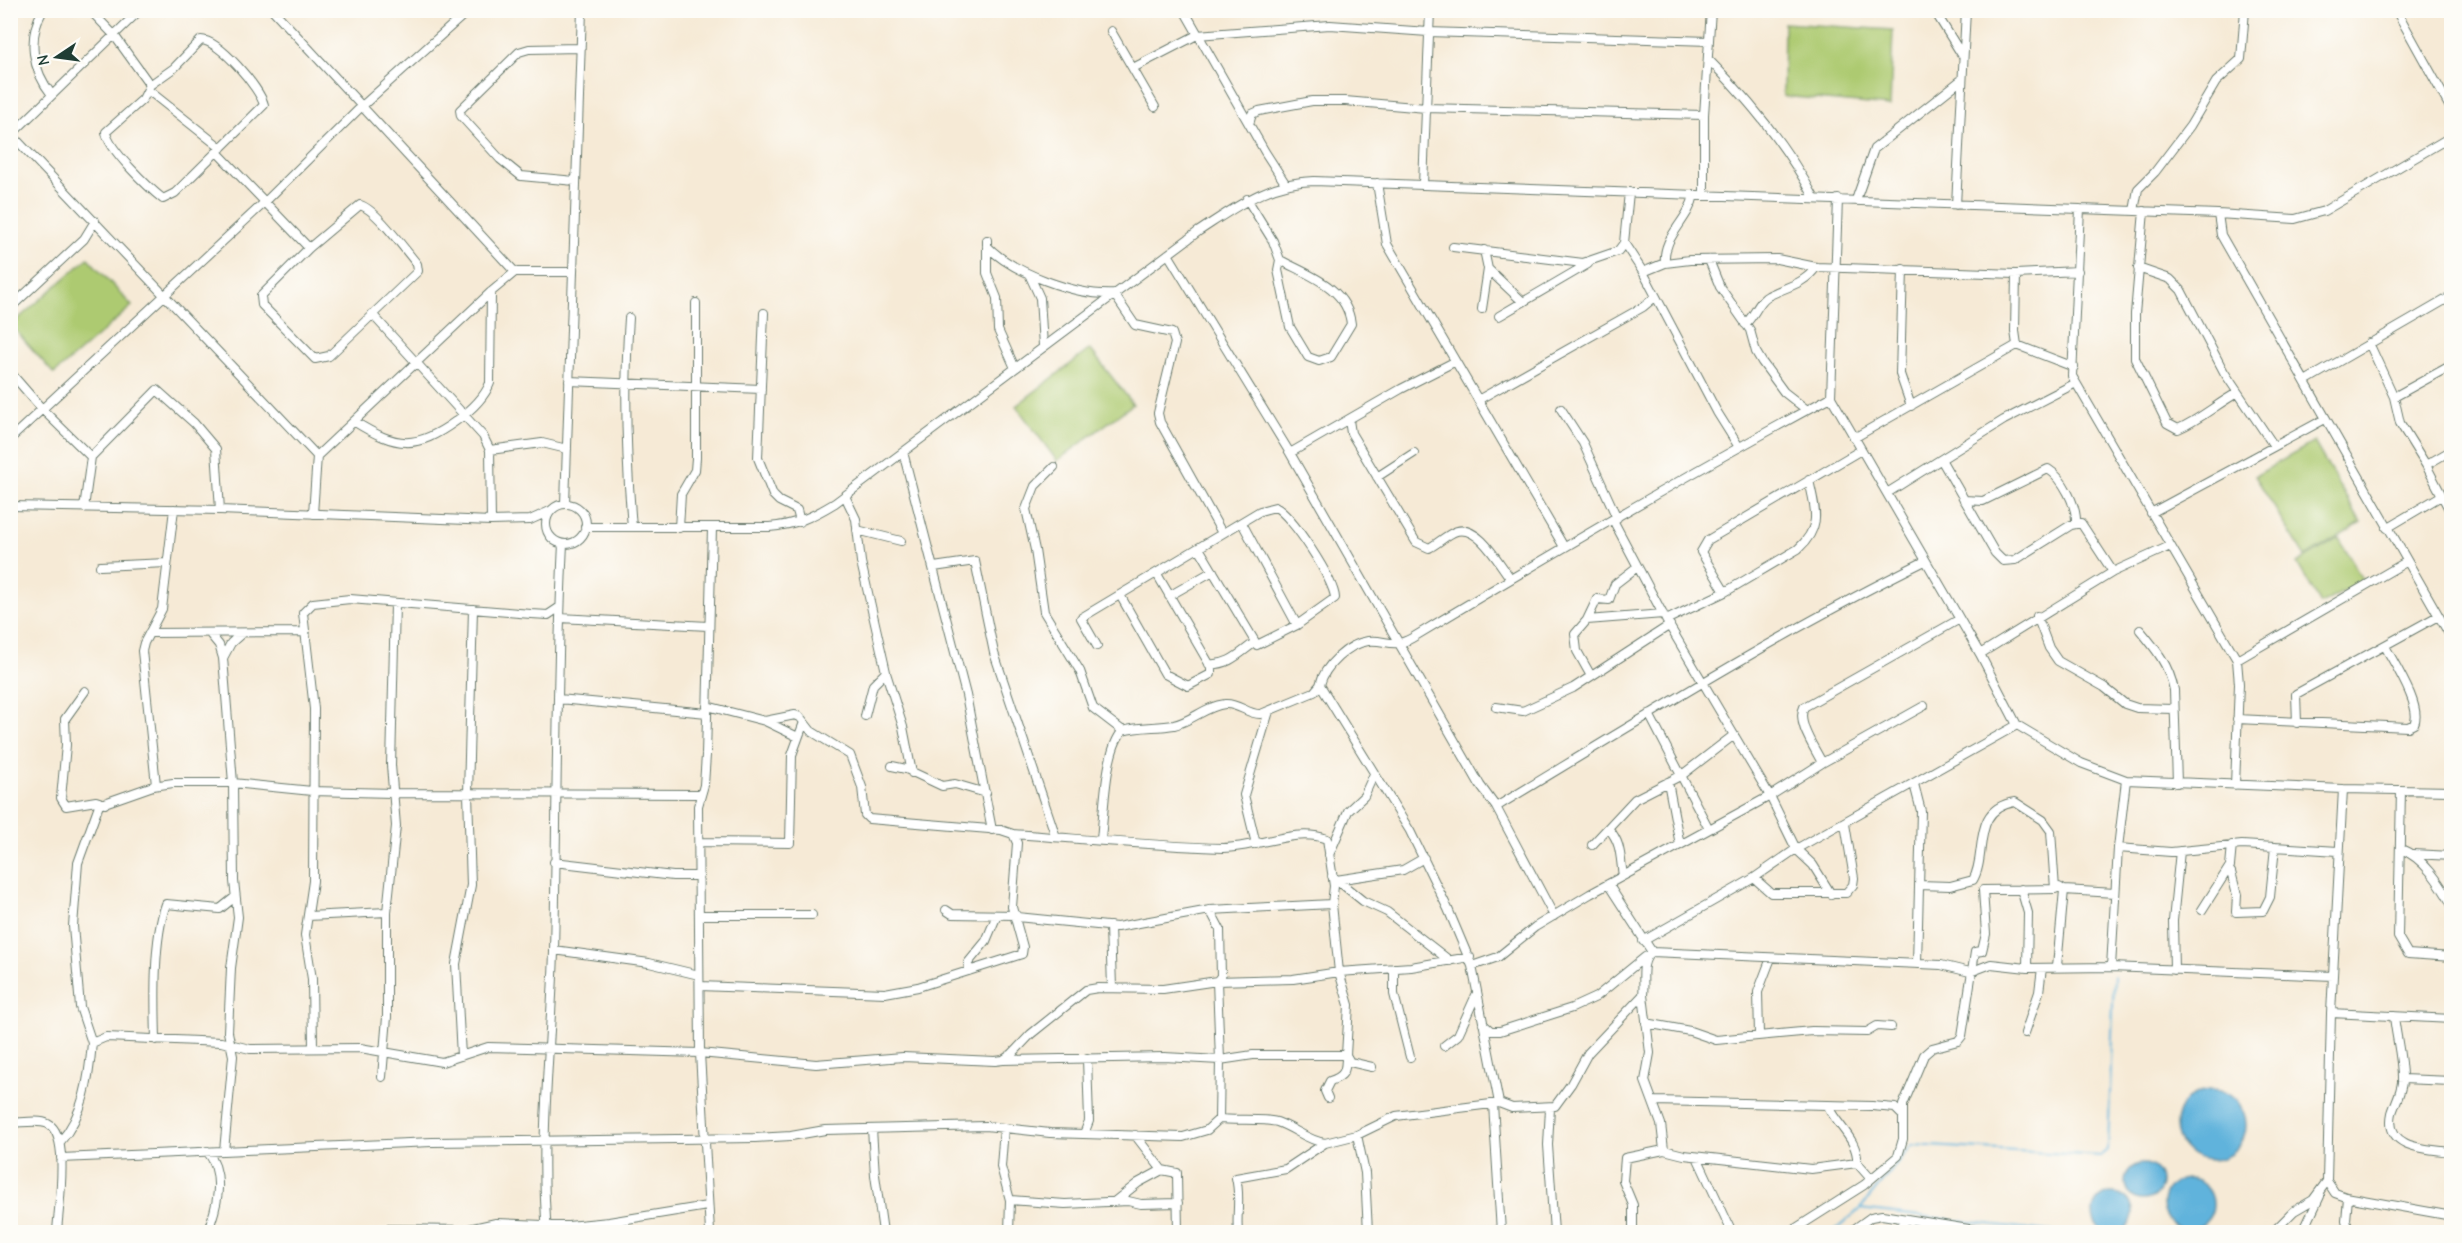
<svg xmlns="http://www.w3.org/2000/svg" width="2462" height="1243" viewBox="0 0 2462 1243" font-family="'Comic Neue',sans-serif">
	<style>
		.green { fill: #adca71; stroke: #668452; stroke-width: 1.5 }
		.water { fill: #61b3dc; stroke: #407888; stroke-width: 1.5 }
		.lines { fill: none; stroke-linecap: round; stroke-linejoin: round }
		.stream { stroke: #61b3dc; stroke-width: 2 }
		.minor-casing { stroke: #6a7a6d; stroke-width: 10 }
		.minor { stroke: #fff; stroke-width: 8 }
	</style>
	<rect width="100%" height="100%" fill="#fdfcf7"/>
	<filter id="ink" filterUnits="userSpaceOnUse"><feTurbulence type="fractalNoise" baseFrequency=".0167" numOctaves="2"/><feDisplacementMap in="SourceGraphic" scale="12" xChannelSelector="R" yChannelSelector="G"/><feConvolveMatrix kernelMatrix="1 2 1 2 8 2 1 2 1" color-interpolation-filters="sRGB"/></filter>
	<filter id="wash" filterUnits="userSpaceOnUse"><feTurbulence type="fractalNoise" baseFrequency=".008" numOctaves="4" result="noise"/><feDisplacementMap in="SourceGraphic" scale="24" xChannelSelector="R" yChannelSelector="G"/><feGaussianBlur stdDeviation="1.35" result="paint"/><feColorMatrix in="noise" values="0 0 0 0 0 0 0 0 0 0 0 0 0 0 0 0 0 1.4 0 .05"/><feComposite in="paint" operator="in"/></filter>
	<g filter="url(#wash)">
		<rect width="100%" height="100%" fill="#f6ead6"/>
		<!-- green -->
		<path class="green" d="M1784 23 1893 30 1890 106 1783 96Z
			M88 258 132 306 54 374 11 325Z
			M1090 349 1133 404 1057 461 1016 406Z
			M2314 442 2361 523 2305 557 2255 476Z
			M2339 538 2363 581 2321 604 2297 563Z"/>
		<!-- water -->
		<path class="water" d="M2176 1125a35 35 0 1 1 70 0a35 35 0 1 1-70 0Z
			M2125 1182a18 18 0 1 1 36 0a18 18 0 1 1-36 0Z
			M2163 1204a25 25 0 1 1 50 0a25 25 0 1 1-50 0Z
			M2093 1213a20 20 0 1 1 40 0a20 20 0 1 1-40 0Z"/>
		<g class="lines">
			<!-- stream -->
			<path class="stream" d="M1860 1209 1912 1145 2101 1156 2108 1150 2114 976
				M1833 1232 1860 1209 2055 1232"/>
		</g>
	</g>
	<g filter="url(#ink)">
		<g class="lines">
			<defs>
				<path id="minor" d="M43 10C27 38 32 70 52 95
					M90 10 114 35 150 85
					M273 10 515 272
					M1184 10 1265 152 1285 183
					M1934 10 1962 55
					M2396 10 2452 111
					M1111 31 1155 107
					M201 40C219 40 260 88 264 105L175 193 163 199C149 188 108 149 106 132L143 99 150 85 174 68Z
					M1708 59C1750 101 1787 146 1815 199
					M1133 68 1197 35 1330 25 1428 32 1709 41
					M148 90 221 148
					M1249 124 1252 114 1259 111 1312 101H1345L1426 108 1704 115
					M10 133 317 456
					M13 133 140 10
					M217 152 309 248
					M575 181 521 176 500 159 461 116 460 110 519 52 529 49 579 48
					M1377 183 1387 244 1564 547
					M1423 185 1430 10
					M1629 192 1624 243 1643 272 1717 412 1739 447
					M1704 195V115L1711 10
					M1247 199 1273 241 1280 260 1278 270 1290 327 1308 357 1319 361 1331 357 1351 324C1347 287 1308 275 1280 260
					M1838 199 1831 397 1980 654 2017 725 2081 763 2126 780 2343 789 2452 791
					M1856 200 1874 149 1960 81
					M360 205C376 209 405 250 417 264L418 271 329 356 315 359 262 305 261 296 309 248Z
					M1956 205 1966 10
					M2080 209 2072 376 2237 660 2239 684 2235 785
					M2134 211 2138 189 2155 172 2190 126 2216 82 2241 59 2245 10
					M2144 211 2135 314V358L2167 423 2178 429C2199 420 2217 404 2237 393
					M2218 214 2221 235 2452 639
					M987 240V273L997 298 998 330 1015 368
					M987 246C1013 273 1076 296 1114 294L1135 325 1172 333 1175 343 1158 413 1160 422 1222 533
					M1453 247 1583 263 1618 251 1624 243
					M1484 250 1488 269 1523 302
					M1168 254 1290 453 1480 785 1496 807 1554 916
					M1709 260 1720 287 1750 330 1756 352 1762 362 1784 392 1807 410
					M1665 263C1662 236 1689 221 1694 195
					M2138 268 2170 279 2181 290 2224 372 2274 446
					M1903 269 1900 374 1911 406
					M1643 272 1665 263 1690 260 1777 259 1816 267 2016 274 2078 271
					M1029 274 1040 298 1043 346
					M2016 274 2015 331 2017 345 2074 367
					M10 308 84 239 95 221
					M1482 309 1488 269
					M764 313 758 458 773 495 779 501 797 510 800 522
					M372 314 483 436 490 450 491 521
					M1499 316 1588 264
					M629 318C624 388 626 456 632 527
					M1745 324C1754 317 1759 300 1768 296 1785 287 1805 284 1816 267
					M2369 343 2394 397 2400 423 2426 465 2452 515
					M10 372 43 410 91 457
					M569 381 761 389
					M2305 381 2452 296
					M1831 397C1689 473 1550 555 1412 638 1393 649 1386 639 1368 641 1348 644 1324 666 1320 685L1410 831 1448 909 1472 966 1498 957 1535 927 1590 894 1770 796 1822 763 1924 706
					M2394 397 2452 365
					M1478 400 1643 307 1655 297
					M1561 409 1583 443 1617 518
					M1349 420 1351 433 1416 542 1429 548C1439 543 1447 534 1457 531 1479 525 1499 564 1511 579
					M355 422C397 448 416 450 456 421 470 411 484 399 490 383L491 292
					M1854 438 2017 345
					M10 439 264 203 361 107 469 10
					M490 450 542 443 567 449
					M903 452 966 695 992 830
					M1290 453 1401 389 1454 362
					M1942 461 1995 553 2003 561 2015 560 2071 525 2081 523 2113 572
					M2426 465 2452 450
					M1054 467 1035 486 1026 509 1035 550 1044 612 1080 671 1093 708 1123 731
					M1377 477 1414 453
					M1887 493 2004 420 2076 383
					M845 496 856 519 861 562 886 672 873 685 865 716
					M1964 500 1983 501 2048 469C2063 478 2077 506 2076 523
					M565 504 582 10
					M546 524a20 20 0 1 1 40 0a20 20 0 1 1-40 0Z
					M10 506 220 510 491 521 530 520 550 511
					M84 508 91 457 157 390 194 423 216 449 220 510
					M2151 513 2325 419
					M313 514 317 456 491 292 515 272H573
					M1613 520 1666 620 1770 796 1796 849 1813 865 1831 894
					M1242 523 1297 625
					M585 527H769C795 525 812 517 835 503L1199 231C1236 207 1268 182 1314 181L2218 214 2295 219 2324 211 2452 136
					M679 528 681 494 695 470 696 458V303
					M2387 528 2441 496
					M857 530 901 541
					M100 566 167 563
					M934 567 975 561 994 653 1056 837
					M1725 592 1798 549C1823 526 1815 509 1809 480
					M1120 595 1165 674 1188 686 1211 674V667L1157 574
					M1169 596 1213 571
					M2037 616 2049 648 2058 661 2104 687 2125 704 2137 708 2173 709
					M560 618 708 626
					M1587 620 1597 599 1609 600 1615 584 1637 567
					M1666 620 1725 592 1701 552 1708 540 1861 450
					M2140 630C2156 649 2169 665 2174 690L2177 783
					M149 633 303 632
					M210 634 219 645 223 658 233 783 234 881 238 917 231 968 228 1032 233 1056 224 1151
					M1097 646 1081 618 1260 511 1275 507C1292 515 1334 580 1335 598L1297 625 1257 645 1199 548
					M1980 654 2113 572 2170 546
					M223 658 231 643 241 634
					M2237 660 2406 562
					M1209 664C1228 666 1240 653 1254 643
					M886 673 903 727 912 773
					M1591 676 1577 651 1575 634 1587 620 1663 614
					M85 691 65 719 66 745 61 798 66 806 96 801 105 804
					M559 699 707 713
					M1496 707 1523 711 1573 688 1670 625
					M1649 714 1709 829
					M2237 719 2408 727 2414 724C2423 707 2393 662 2385 646
					M765 721 798 737
					M2297 723 2296 694 2438 616
					M1822 763C1815 748 1796 723 1804 707L1958 620
					M892 766 906 769 942 786 955 784 986 793
					M2126 780 2118 848 2111 967 2333 976
					M1668 782 1680 845
					M1914 784 1921 811 1917 963
					M156 785 142 651 144 643 162 609 174 509
					M2343 789 2331 1013 2327 1181 2335 1193 2346 1197 2452 1216
					M2401 790 2398 937 2408 954 2452 957
					M468 794 473 609
					M1496 807C1637 722 1777 634 1925 561
					M1609 829C1622 844 1620 858 1623 876
					M1101 839C1104 814 1105 748 1123 731 1139 726 1157 728 1174 725 1192 721 1206 706 1225 704 1239 703 1248 715 1261 714L1314 692 1320 685
					M700 842 790 843 792 755 804 722
					M1256 844 1244 795 1269 711
					M1592 845 1635 799 1682 775 1734 735
					M2118 848 2171 852 2242 845 2338 851
					M2401 849C2424 858 2440 883 2452 905
					M2412 854 2452 856
					M1329 855 1348 811 1364 796 1374 774
					M554 862 673 876H699
					M2228 870 2231 872 2237 895 2236 912 2263 911 2270 897 2275 847
					M1332 876 1363 901 1387 912 1450 961
					M1754 878 1771 893H1846L1853 885 1854 878 1845 824
					M1336 880 1403 870 1424 858
					M1608 884 1652 952 1941 965 1970 972 1991 964 2027 968 2111 967
					M1919 885 1950 886 1973 880C1988 855 1970 809 2015 802L2043 820 2051 831 2055 889 2059 887 2064 890 2115 893
					M2021 889 2028 913 2027 968
					M946 910 952 914 1016 915
					M2202 910 2230 866 2232 845
					M699 915H812
					M308 916 387 912
					M1017 917 1117 927 1210 910 1332 904
					M1110 926 1112 988
					M1643 941 1754 878 1796 849 2017 725
					M554 950 649 963 699 975
					M1472 966 1499 1103
					M2057 966 2064 890
					M1394 968V994L1410 1057
					M2174 970 2173 921 2180 851
					M969 971 968 963 986 941 997 915
					M700 986 885 993 918 987 1022 954 1023 947 1012 907 1017 843 1013 834 1001 830 869 819 865 815 862 787 850 755 811 731 800 717 795 715 765 721 707 706
					M2331 1013 2452 1019
					M2394 1016C2396 1037 2403 1061 2402 1082 2401 1093 2395 1103 2392 1113 2384 1149 2426 1149 2452 1152
					M1646 1023 1690 1031 1716 1040 1812 1031 1867 1032 1877 1026 1891 1027
					M1483 1024 1491 1031H1500L1572 1008 1596 997 1645 957
					M2025 1033 2039 992 2042 968
					M1759 1035 1758 992 1771 958
					M156 1040C155 1001 153 940 166 904L220 909 235 897
					M92 1043 80 1007 73 926 78 863 99 805 153 786 173 783H233L312 791 392 793 699 794
					M1444 1046 1458 1035 1476 995
					M313 1048 312 979 305 935 313 881 314 709 303 613 313 603 350 599 531 614 548 615 560 607
					M461 1056 456 964 471 885 468 794
					M1003 1060 1164 1057 1220 1060 1217 981 1221 976 1220 929 1210 910
					M382 1077 387 1017V912L396 826 391 765 395 604
					M2402 1079 2452 1081
					M1328 1098 1325 1091 1330 1081C1345 1076 1346 1071 1346 1055L1350 1062 1372 1067
					M1654 1101 1872 1106 1895 1108 1901 1114
					M1493 1104 1501 1232
					M1828 1106C1836 1125 1859 1140 1857 1163
					M1550 1108 1548 1145 1554 1232
					M1219 1119C1237 1121 1262 1118 1277 1122 1295 1128 1306 1140 1325 1143
					M10 1123C21 1123 39 1119 48 1124 71 1135 58 1210 57 1232
					M1004 1128 1001 1167 1010 1200 1009 1232
					M872 1129 875 1175 883 1232
					M1084 1134 1089 1121 1087 1058
					M1135 1135 1162 1170 1177 1173 1178 1232
					M1357 1135 1365 1173 1368 1232
					M60 1142C84 1115 89 1078 92 1043L106 1037 221 1042 250 1049 360 1048 442 1062 488 1047 700 1053 816 1064 903 1057 995 1061 1003 1060 1012 1054 1031 1034 1086 990 1098 988 1163 989 1217 981 1293 979 1339 972 1411 967 1470 957
					M1664 1150 1684 1155 1811 1169 1857 1163 1871 1179
					M207 1151C223 1171 219 1199 211 1222
					M1697 1157 1732 1232
					M61 1158 432 1142 755 1138 791 1136 825 1130 986 1126 1050 1133 1183 1137 1207 1130 1219 1119 1220 1060 1253 1055H1346L1349 1005 1339 972 1332 904 1334 886 1327 839C1295 827 1257 848 1223 848 1153 846 1083 839 1013 834
					M2348 1198 2346 1220 2349 1232
					M1010 1200 1065 1204 1128 1201 1141 1204 1178 1203
					M1114 1202 1138 1183 1162 1170
					M387 1229 464 1230 496 1223 568 1226 609 1222 707 1206
					M547 1232C539 1139 551 1045 554 952 557 816 556 679 563 544
					M710 1232 700 1053 698 806 704 785 706 755 712 528
					M1238 1232C1236 1214 1241 1197 1236 1178L1286 1169 1325 1143 1357 1135 1396 1116 1499 1103 1512 1108 1555 1106 1571 1084 1588 1053 1643 995C1645 981 1639 961 1652 952
					M1633 1232V1205L1623 1181 1625 1158 1664 1150 1661 1124 1645 1081 1650 1053 1643 995
					M1790 1232 1864 1185 1898 1156 1903 1139V1105L1924 1055 1932 1048 1958 1041 1962 1036 1975 952 1982 951 1986 934 1983 890 2055 889
					M1850 1232 1871 1217 1882 1215 1987 1232
					M1895 1232 1907 1219
					M2273 1232 2294 1211 2313 1200 2327 1181
					M2303 1232 2320 1196"/>
			</defs>
			<!-- minor casing -->
			<use href="#minor" class="minor-casing"/>
			<!-- minor -->
			<use href="#minor" class="minor"/>
		</g>
	</g>
	<!-- margin -->
	<rect width="2462" height="1243" fill="none" stroke="#fdfcf7" stroke-width="36"/>
	<!-- north arrow -->
	<g transform="translate(57 57) rotate(257)" stroke="#fdfcf7" stroke-width="4.5" paint-order="stroke">
	<path d="M0-4.5L10 22L0 15L-10 22Z" fill="#1f3d34"/>
	<text y="-9" font-size="16" font-weight="bold" text-anchor="middle" fill="#1f3d34">N</text>
	</g>
</svg>
